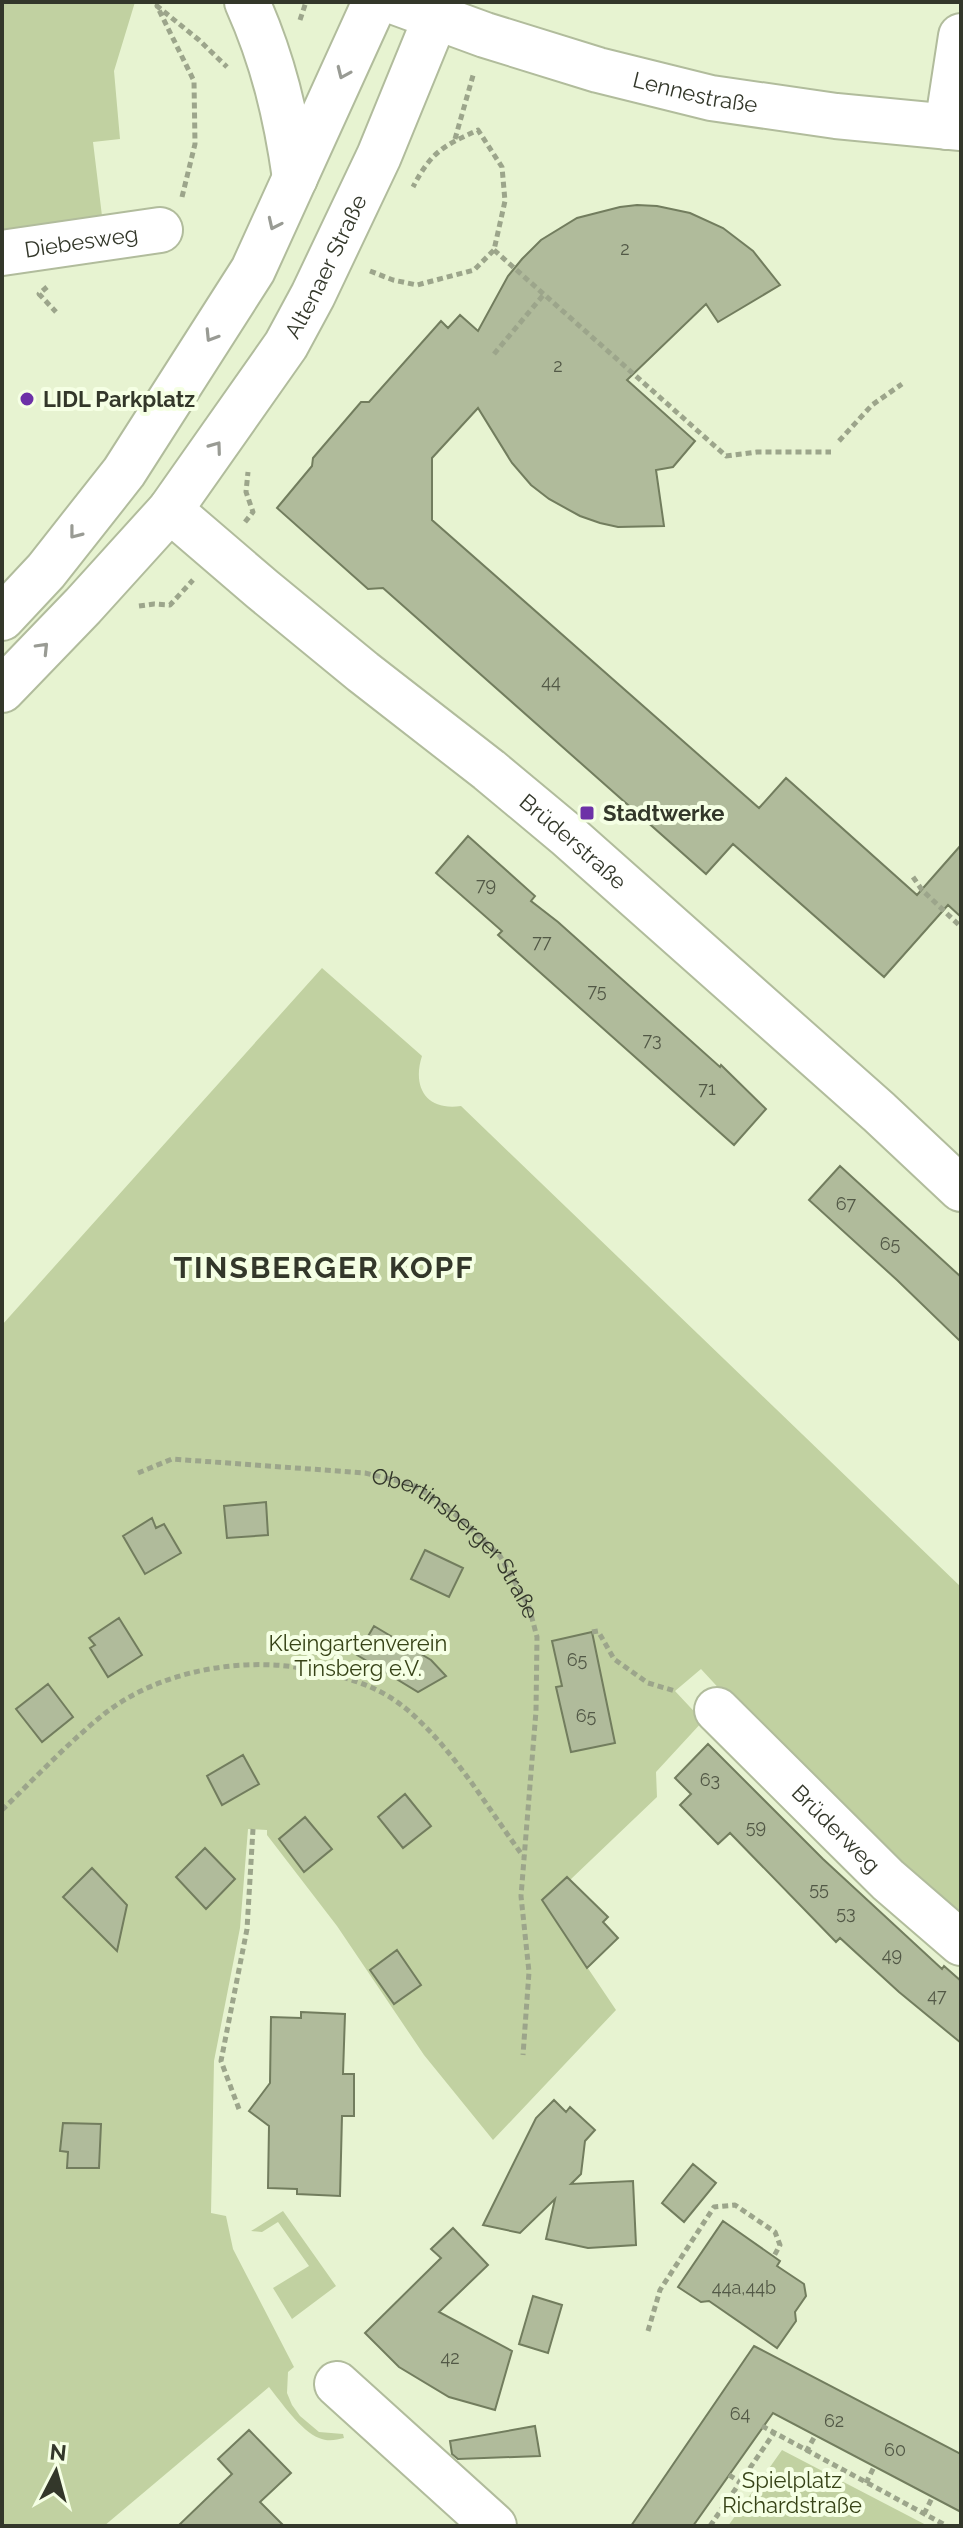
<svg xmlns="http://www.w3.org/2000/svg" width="963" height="2528" viewBox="0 0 963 2528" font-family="Raleway,sans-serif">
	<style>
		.green { fill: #c1d1a1 }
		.building { fill: #b0bb9b; stroke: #727d5e; stroke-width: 2 }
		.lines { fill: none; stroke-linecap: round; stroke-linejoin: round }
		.minor-casing { stroke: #b1bc9c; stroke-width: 48 }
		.major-casing { stroke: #b1bc9c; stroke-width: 48 }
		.path { stroke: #9ca58b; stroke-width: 5; stroke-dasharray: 6 4; stroke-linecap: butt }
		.minor { stroke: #fff; stroke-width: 44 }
		.major { stroke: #fff; stroke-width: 44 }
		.oneway { stroke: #999b94 }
		.poi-dot { fill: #6d31a7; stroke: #f5ffe4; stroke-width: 3 }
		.labels { text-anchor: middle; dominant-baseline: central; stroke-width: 8; stroke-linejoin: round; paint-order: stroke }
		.number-label { font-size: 18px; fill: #525846 }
		.street-label { font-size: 22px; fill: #33372a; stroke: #f5ffe4 }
		.poi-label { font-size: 22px; font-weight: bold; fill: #33372a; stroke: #f5ffe4; text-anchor: start }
		.park-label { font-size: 22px; fill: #364216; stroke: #f5ffe4 }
		.district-label { font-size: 30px; font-weight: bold; letter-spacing: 2px; fill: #33372a; stroke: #f5ffe4 }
	</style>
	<rect width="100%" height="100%" fill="#e7f3d1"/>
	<!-- green -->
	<path class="green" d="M2 2H135L114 71 120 139 93 142 102 216 99 222 2 232Z
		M322 968 422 1056C412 1087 426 1111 461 1106L961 1587V1922L773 1747 701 1669 675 1691 703 1721 656 1772 657 1797 570 1880 567 1877 542 1900 616 2010 493 2140 424 2055 337 1926 267 1835V1830L248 1829 240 1928 214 2061 211 2213 226 2216 233 2249 294 2367 288 2372 287 2393 292 2405 300 2416 319 2432 343 2434 344 2438C336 2440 328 2442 319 2438 301 2431 281 2402 269 2387L104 2526H2V1325Z
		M283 2211 336 2286 292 2319 273 2288 309 2266 278 2222 262 2232 251 2231Z
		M782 2450 928 2526H728Z"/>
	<!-- building -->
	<path class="building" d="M637 205 657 206 690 213 723 228 753 251 780 285 718 322 706 304 627 380 695 441 673 467 656 470 664 526 618 527 600 523 580 516 549 499 531 485 512 463 478 408 432 458V520L759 808 786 778 917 895 961 845V917L948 905 884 977 733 844 706 874 383 588 368 589 277 508 312 466 313 458 361 402H369L441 321 448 328 460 315 478 331 508 276 522 259 541 240 577 218 620 207Z
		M468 836 535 896 531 901 558 922 720 1067 721 1065 766 1109 734 1145 498 935 502 931 436 873Z
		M840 1166 961 1277V1342L897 1280 809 1200Z
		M266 1502 268 1535 227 1538 224 1506Z
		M152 1518 156 1528 164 1524 181 1553 145 1574 123 1536Z
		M425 1550 463 1568 449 1597 411 1579Z
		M119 1618 142 1655 108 1677 90 1648 95 1645 89 1638Z
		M374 1626 431 1660 446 1676 418 1692 357 1655Z
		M592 1632 615 1743 571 1752 556 1687 562 1686 552 1641Z
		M48 1684 73 1717 42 1742 16 1709Z
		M708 1744 823 1859 942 1969 944 1966 961 1981V2043L899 1992 840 1938 836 1942 730 1833 718 1844 680 1805 691 1794 675 1778Z
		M243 1755 259 1784 222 1805 207 1776Z
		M405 1794 431 1826 403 1848 378 1817Z
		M305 1817 332 1849 304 1872 279 1839Z
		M205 1848 235 1879 206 1909 176 1877Z
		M92 1868 127 1905 117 1951 63 1897Z
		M567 1877 608 1917 603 1922 618 1938 587 1968 542 1900Z
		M397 1950 421 1985 394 2004 370 1970Z
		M301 2012 345 2014 343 2074H354V2116H342L340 2196 297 2194V2189L268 2188 269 2126 249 2111 270 2083 271 2017 301 2018Z
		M554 2100 566 2112 570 2107 595 2130 585 2141 581 2174 571 2184 633 2181 636 2245 588 2248 546 2239 555 2199 520 2233 483 2225 536 2118Z
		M63 2123 101 2124 99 2168H67L68 2152 60 2151Z
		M693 2164 716 2183 684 2222 662 2203Z
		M723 2221 780 2261 777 2266 804 2284 806 2296 795 2312 796 2321 777 2348 709 2301 701 2302 678 2287Z
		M453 2228 488 2265 439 2312 512 2351 495 2410 449 2397 399 2367 365 2333 441 2258 431 2249Z
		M533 2296 562 2305 548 2353 519 2344Z
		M754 2346 961 2454V2512L773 2413 693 2526H631Z
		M535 2426 540 2456 458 2459 452 2454 450 2441Z
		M249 2430 291 2473 260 2502 284 2526H178L232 2474 218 2459Z"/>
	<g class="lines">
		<defs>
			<g id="minor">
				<path d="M947 127 961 36"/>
				<path id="s2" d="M2 253 160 230"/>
				<path id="s3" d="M170 510 262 589 363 672 489 770 567 835 879 1112 961 1189"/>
				<path id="s4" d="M717 1710 888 1880 961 1943"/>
				<path d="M337 2384 494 2526"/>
			</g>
			<g id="major">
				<path d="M247 2C273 60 286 115 295 178"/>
				<path id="s5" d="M395 2 485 35 598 70 711 98 836 116 961 128"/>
				<path d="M2 618 46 571 124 472 253 270 375 2"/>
				<path id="s6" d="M2 690 83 606 170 510 286 345 313 295 379 156 442 2"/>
			</g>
		</defs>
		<!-- minor casing -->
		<use href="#minor" class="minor-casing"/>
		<!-- major casing -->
		<use href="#major" class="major-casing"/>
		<!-- path -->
		<g class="path">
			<path d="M300 20 306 2"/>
			<path d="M455 139 474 72"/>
			<path d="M182 197 195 144 194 81 157 6 199 40 227 67"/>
			<path d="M494 250 726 456 757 452H831"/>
			<path d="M370 271 393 280 417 285 474 270 494 250 505 201 502 167 478 130C443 146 431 152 413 187"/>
			<path d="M47 287 39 294 56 312"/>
			<path d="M494 354 545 293"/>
			<path d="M839 441 872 405 902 384"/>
			<path d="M245 522 253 512 246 492 248 472"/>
			<path d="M139 606 154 604 170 605 193 580"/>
			<path d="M913 877 922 890 961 927"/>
			<path id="s1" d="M138 1473 172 1459 365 1473 411 1484 428 1494 460 1518 500 1556 529 1607 537 1637 536 1711 521 1896 529 1972 523 2055"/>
			<path d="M592 1632 598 1631 614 1659 648 1683 675 1691"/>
			<path d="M2 1810C35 1778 68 1743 104 1714 161 1669 248 1655 318 1671 353 1679 383 1688 411 1713 456 1753 487 1807 523 1856"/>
			<path d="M239 2109 221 2061 247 1929 253 1829"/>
			<path d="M648 2331 660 2290 714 2207 735 2205 775 2232 780 2245 774 2256"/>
			<path d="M762 2426 947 2526"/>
			<path d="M806 2452 815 2436"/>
			<path d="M729 2475 740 2482"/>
			<path d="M866 2483 874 2467"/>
			<path d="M924 2514 932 2498"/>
			<path d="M694 2525 695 2526"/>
			<path d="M710 2526 774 2433"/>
		</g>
		<!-- minor -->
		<use href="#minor" class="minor"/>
		<!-- major -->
		<use href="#major" class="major"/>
	</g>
	<!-- one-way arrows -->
	<defs><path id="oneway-chevron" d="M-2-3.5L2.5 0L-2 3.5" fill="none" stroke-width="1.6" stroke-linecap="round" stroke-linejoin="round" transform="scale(2)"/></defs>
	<g class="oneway">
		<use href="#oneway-chevron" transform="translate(343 73) rotate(114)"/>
		<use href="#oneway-chevron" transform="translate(274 224) rotate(115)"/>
		<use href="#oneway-chevron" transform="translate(211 336) rotate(122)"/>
		<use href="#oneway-chevron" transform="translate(216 447) rotate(-54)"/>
		<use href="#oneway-chevron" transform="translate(75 533) rotate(128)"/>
		<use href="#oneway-chevron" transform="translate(43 648) rotate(-46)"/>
	</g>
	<!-- markers -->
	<g class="poi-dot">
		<circle cx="27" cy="399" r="8"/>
		<rect x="579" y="805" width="16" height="16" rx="4"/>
	</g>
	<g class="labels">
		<!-- number labels -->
		<g class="number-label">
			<text x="625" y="248">2</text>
			<text x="558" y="365">2</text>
			<text x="551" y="681">44</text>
			<text x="486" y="884">79</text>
			<text x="542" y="941">77</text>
			<text x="597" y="990">75</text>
			<text x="652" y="1039">73</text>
			<text x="707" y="1088">71</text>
			<text x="846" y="1203">67</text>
			<text x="890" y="1243">65</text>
			<text x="577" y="1659">65</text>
			<text x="586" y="1715">65</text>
			<text x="710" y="1779">63</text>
			<text x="756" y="1826">59</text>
			<text x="819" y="1888">55</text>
			<text x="846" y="1912">53</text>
			<text x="892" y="1954">49</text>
			<text x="937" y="1995">47</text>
			<text x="744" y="2287">44a,44b</text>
			<text x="450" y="2357">42</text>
			<text x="740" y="2413">64</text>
			<text x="834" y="2420">62</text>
			<text x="895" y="2449">60</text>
		</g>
		<!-- street labels -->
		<g class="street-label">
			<text stroke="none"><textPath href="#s5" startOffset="314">Lennestraße</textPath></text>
			<text stroke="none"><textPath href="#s2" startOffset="80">Diebesweg</textPath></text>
			<text stroke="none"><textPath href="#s6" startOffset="536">Altenaer Straße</textPath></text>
			<text stroke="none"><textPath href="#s3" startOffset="522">Brüderstraße</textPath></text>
			<text stroke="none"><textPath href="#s1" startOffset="350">Obertinsberger Straße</textPath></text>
			<text stroke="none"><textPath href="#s4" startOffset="168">Brüderweg</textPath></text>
		</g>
		<!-- poi labels -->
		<g class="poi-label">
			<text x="43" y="399">LIDL Parkplatz</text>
			<text x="603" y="813">Stadtwerke</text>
		</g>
		<!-- park labels -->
		<g class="park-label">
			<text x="358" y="1643">Kleingartenverein<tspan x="358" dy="25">Tinsberg e.V.</tspan></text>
			<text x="792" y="2480">Spielplatz<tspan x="792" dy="25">Richardstraße</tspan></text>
		</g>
		<!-- district labels -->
		<g class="district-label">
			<text x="324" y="1267">TINSBERGER KOPF</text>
		</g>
	</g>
	<!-- border -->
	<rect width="963" height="2528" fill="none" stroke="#33372a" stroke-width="8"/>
	<!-- north arrow -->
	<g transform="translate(56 2472) rotate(6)" stroke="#f5ffe4" stroke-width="6" paint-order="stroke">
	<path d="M0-6L14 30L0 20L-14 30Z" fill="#33372a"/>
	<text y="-12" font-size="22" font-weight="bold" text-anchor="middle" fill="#33372a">N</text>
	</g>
</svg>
